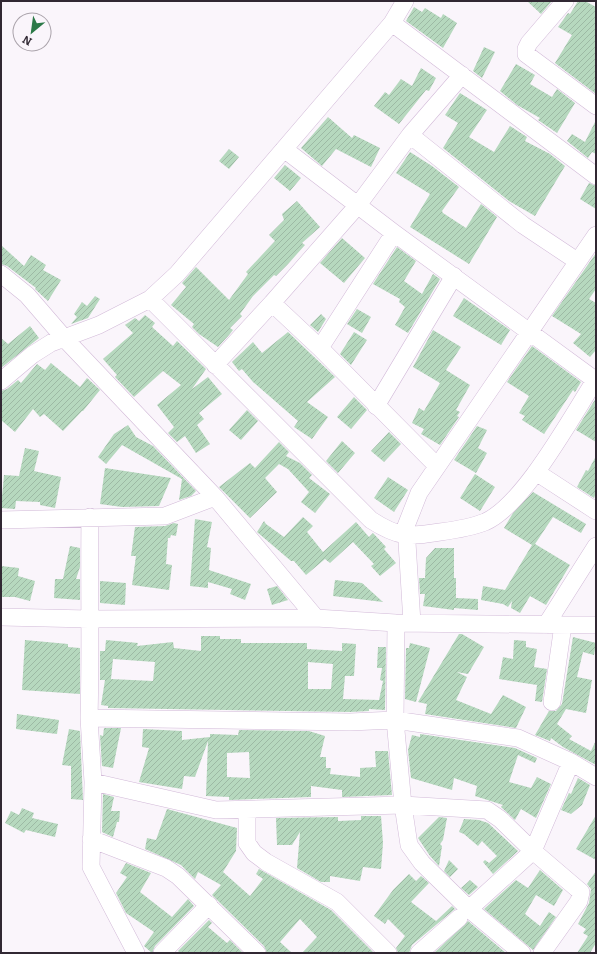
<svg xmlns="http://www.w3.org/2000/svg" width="597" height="954" viewBox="0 0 597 954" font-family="Bitter,serif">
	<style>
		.building { fill: url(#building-hatch); fill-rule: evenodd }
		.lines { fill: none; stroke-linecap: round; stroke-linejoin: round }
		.minor-casing { stroke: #d2bad8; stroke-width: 18 }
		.minor { stroke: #fff; stroke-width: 17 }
	</style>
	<defs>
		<pattern id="building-hatch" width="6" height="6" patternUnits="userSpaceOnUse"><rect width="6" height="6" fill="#b6d8be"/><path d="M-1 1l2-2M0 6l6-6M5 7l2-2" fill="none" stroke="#9db9a4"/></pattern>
	</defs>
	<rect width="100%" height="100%" fill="#faf5fb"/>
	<!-- building -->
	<path class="building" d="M527 1H552L541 14Z
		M578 1H585L596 7V94L555 63 572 35 558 27 568 13 570 14Z
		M414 7 422 12 425 8 441 18 443 14 457 23 443 48 406 21Z
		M484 47 495 52 482 78 473 71Z
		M516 64 535 75 530 84 552 97 557 89 575 103 557 133 538 120 540 118 517 105 500 91Z
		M421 68 436 78 429 91 426 90 399 124 374 106 385 92 389 95 401 79 412 86Z
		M460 93 487 110 469 137 494 152 510 126 527 137 525 141 550 154 565 166 535 216 509 201 443 148 458 123 445 115Z
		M328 117 352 138 354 135 380 148 371 167 336 149 322 166 301 148Z
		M596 120V154L592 152 588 158 567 141 572 134 585 142Z
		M229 149 239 157 229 169 219 161Z
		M410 152 432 166 459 187 442 211 443 213 466 228 481 204 497 217 469 264 410 227 430 194 396 173Z
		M285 165 301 178 290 191 274 178Z
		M589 183 596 186V209L580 199Z
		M297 201 320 227 302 243 305 245 288 264 276 276 274 275 253 296 240 314 242 316 230 328 233 330 229 335 218 347 199 334 192 327 194 324 171 305 186 287 182 283 196 267 229 300 248 274 246 272 275 241 269 235 284 220 282 214Z
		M342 238 365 258 344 283 320 263Z
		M1 245 24 266 31 255 46 265 43 270 61 280 48 301 35 289 36 288 7 266 1 264Z
		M397 247 416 261 404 281 422 294 433 274 440 279 408 333 395 325 405 307 399 302 400 299 373 284Z
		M596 253V289L589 299 596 303V350L590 357 573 343 581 334 552 316Z
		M95 296 100 299 88 318 71 324 77 317 74 314 82 302 87 306Z
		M464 298 510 330 501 345 453 316Z
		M357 309 371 317 362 333 347 324Z
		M321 314 326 319 318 332 310 325Z
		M145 315 155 323 152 327 173 346 177 341 206 369 192 389 208 377 222 394 199 413 204 419 197 425 210 444 196 453 185 436 177 442 168 433 174 427 157 405 181 385 163 371 134 397 115 377 117 375 103 359 133 333 125 325 135 318 139 321Z
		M30 326 39 338 1 368V338L8 344Z
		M433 330 461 347 446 370 470 385 456 410 460 412 457 416 459 417 440 445 421 434 424 429 412 423 419 408 424 411 440 383 413 367Z
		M288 332 335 377 307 402 328 417 312 439 294 427 298 421 253 382 242 369 239 371 232 362 253 342 262 353Z
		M354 332 367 340 351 365 340 354Z
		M532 346 581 382 575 392 573 390 544 434 522 420 525 416 519 413 529 396 507 382Z
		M51 363 80 387 87 378 100 390 83 411H82L63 431 44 414 40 417 33 409 15 432 1 420V391L7 389 18 380 21 383 37 364 45 370Z
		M354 397 367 410 351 429 337 417Z
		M596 398V442L576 430Z
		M247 410 258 421 241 440 229 430Z
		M128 425 136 437 153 446 196 491 191 496 179 500 182 479 122 445 106 464 98 457 114 434Z
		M477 426 487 430 478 448 487 453 476 473 454 460Z
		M389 432 401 444 384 462 371 451Z
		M342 441 355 453 338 473 326 461Z
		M279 442 289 452 286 456 300 463 312 475 309 478 330 494 315 513 301 502 309 492 288 469 279 464 265 478 277 492 250 518 219 487 250 463 255 468Z
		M25 448 39 451 34 471 61 477 55 508 40 505V502L16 501 15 509 1 508 4 475 19 476Z
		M596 456V493L594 498 577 487 586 470 588 471Z
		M105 468 171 478 159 506 122 507 100 504Z
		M475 474 495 487 480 511 460 498Z
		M388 477 408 490 394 512 374 498Z
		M533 492 586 524 581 533 553 517 535 544 570 565 546 605 530 596 520 613 511 608 512 601 508 607 503 604 481 600 483 586 505 590 532 545 504 528 513 513Z
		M303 517 313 526 307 532 323 552 356 522 369 537 373 533 386 547 384 549 396 563 380 576 371 566 374 564 353 542 330 563 325 559 306 575 294 561H291L257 532 264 521 266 524 284 537Z
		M195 519 212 522 207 547 211 548 209 570 251 584 245 600 230 594 232 589 208 582V588L190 586Z
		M174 523 178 524 176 536 171 535 170 538H168L166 564 172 565 169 590 132 585 136 556H131L135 527 165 526Z
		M70 546 80 548V567L76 579H80V600L54 598 55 579H63Z
		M435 548H454V578H456V598L478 599V610L454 608V610L423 606 425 594H420L419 578H425L426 558Z
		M1 566 19 568 18 576 35 581 30 601 15 597H1Z
		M335 580 362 583 383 602 333 596Z
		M100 581 126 583 125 605 100 603Z
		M277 586 288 600 272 605 267 589Z
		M459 634H462L484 647 468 674 457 672 467 677 456 700 491 714 503 695 526 707 516 728 425 714 427 704 418 702Z
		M201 636H220V639H241V643H307V649L342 651V643L356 644 354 676H345L343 699 379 700 383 681 380 680 382 668H377L378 647H386L385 710 369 709V711L350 712 108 708V706L101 705 105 680H100V651H105L106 640 138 643 137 646 173 642 174 648 201 651ZM113 659 155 662 153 681 111 679ZM308 662 333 664 331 689H308Z
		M573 637 596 643 594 655 583 652 577 677 592 680 586 713 566 709 557 724 572 736 569 739 591 751 596 740V765L563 747 551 738 550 741 535 735 549 711H556L562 704Z
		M25 640 68 644V647L80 648V694L22 690Z
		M514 640 526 641V647L537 649 534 667 547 669 542 702 535 701 537 685 499 679 503 657 513 659Z
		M410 643 430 648 416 702 405 699 406 648H409Z
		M17 714 59 720 57 734 16 729Z
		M104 728H121L113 768 102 766 100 735 103 736Z
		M69 729 80 731 83 800 71 799V766L62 765Z
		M143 729 182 731V740L210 737V734L238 735 239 730 309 731 325 736 320 757H326V768H331L330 774 360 777V768L376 767 375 751H388L392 795 342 797V790L311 786V797L229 800V797L206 796 208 741 195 777 184 776 182 789 139 782 149 748 142 747ZM249 752 250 778 227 777V753Z
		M420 734 515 748 537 758 535 763 518 755 509 782 531 788 537 777 551 784 536 818 521 809 515 820 501 807 503 805 475 796 477 786 454 778 452 790 411 778 408 750 412 735 420 737Z
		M578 778 590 785 582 805 571 814 561 810 569 793 571 794Z
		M103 794 114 797 111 811H120L119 822H117L113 837 102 832Z
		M22 808 34 813 32 818 58 824 55 837 26 830 24 833 5 823 11 811 19 815Z
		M167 809 237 828 236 851 223 872 250 896 263 879 256 874 259 869 331 910 374 953H302L317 937 300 919 280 942 292 953H267L264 946 212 895 221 885 198 872 195 879 181 865 145 849 147 838 156 840Z
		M596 815V860L576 849Z
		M361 816H381L383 843 381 869 363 867 360 881 330 876V882H321L297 868 300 832 292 845H277L276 818 338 817V821L361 820Z
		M439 817 447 818 443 840 440 844 442 846 439 866 430 856 418 838Z
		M464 819 479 820 488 823 518 851 493 874 483 862 485 860 489 863 497 856 482 841 478 846 464 834 459 832Z
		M449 860 458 869 450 877 444 871Z
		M126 863 151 873 140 892 172 917 188 899 194 906 155 946 152 953 144 946 154 932 126 913 116 893 127 877 120 873Z
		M540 870 563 890 554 906 536 895 525 914 540 926 549 912 556 917 533 950 484 909 516 880 528 888Z
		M596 871V943L590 953H577L588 936 583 933 586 929 578 924 589 903 591 889 587 884Z
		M409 874 416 881 421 876 429 883 411 902 436 921 452 906 455 909 412 945 409 953H398L396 948 405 936 388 919 385 924 374 916 393 890Z
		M470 880 478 887 469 895 461 888Z
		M209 920 212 923 208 927 227 943 230 940 243 953H180L178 951Z
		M468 921 506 953H434Z"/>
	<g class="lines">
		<defs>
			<path id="minor" d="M565 1 529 43 526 49V54L596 106
				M392 23 596 176
				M410 135 523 225 577 261
				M284 149 394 233 595 380
				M1 274 27 295 65 339 215 497 316 618
				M150 299 371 520C399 538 408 537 440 532 455 530 470 528 485 522 524 505 572 416 596 379
				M272 303 320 348 437 466
				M320 348 394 233
				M215 365 272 303 358 205 410 135 462 75
				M1 381 32 355 51 343 99 325 150 299 177 274 392 23 405 1
				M376 406 454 276
				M536 472 596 511
				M1 520 165 516 215 497
				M1 617 89 619 316 618 396 623 596 625
				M396 623 395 720 403 805 409 845 422 863 469 909 522 953
				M412 623 406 526 419 493 596 235
				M546 625 596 546
				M552 702 563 625
				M89 718C91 651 89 584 90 517
				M93 782 216 810 403 805 487 810 500 819 533 851 581 892 579 901 542 953
				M247 810V843L254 853 266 862 337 902 388 953
				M91 839 166 868 178 876 257 953
				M469 909 533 851 571 762
				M136 953 91 867 93 782 89 718 350 722 395 720 518 738 571 762 596 777
				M162 953 209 905
				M419 953 459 918"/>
		</defs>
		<!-- minor casing -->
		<use href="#minor" class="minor-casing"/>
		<!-- minor -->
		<use href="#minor" class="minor"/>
	</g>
	<!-- border -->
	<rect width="597" height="954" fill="none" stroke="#312833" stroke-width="4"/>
	<!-- north arrow -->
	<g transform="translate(32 32) rotate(209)"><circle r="19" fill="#faf5fb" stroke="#aaa3ab"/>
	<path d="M0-3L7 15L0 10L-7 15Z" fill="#2c7948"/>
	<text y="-6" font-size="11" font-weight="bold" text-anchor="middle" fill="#312833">N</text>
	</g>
</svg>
